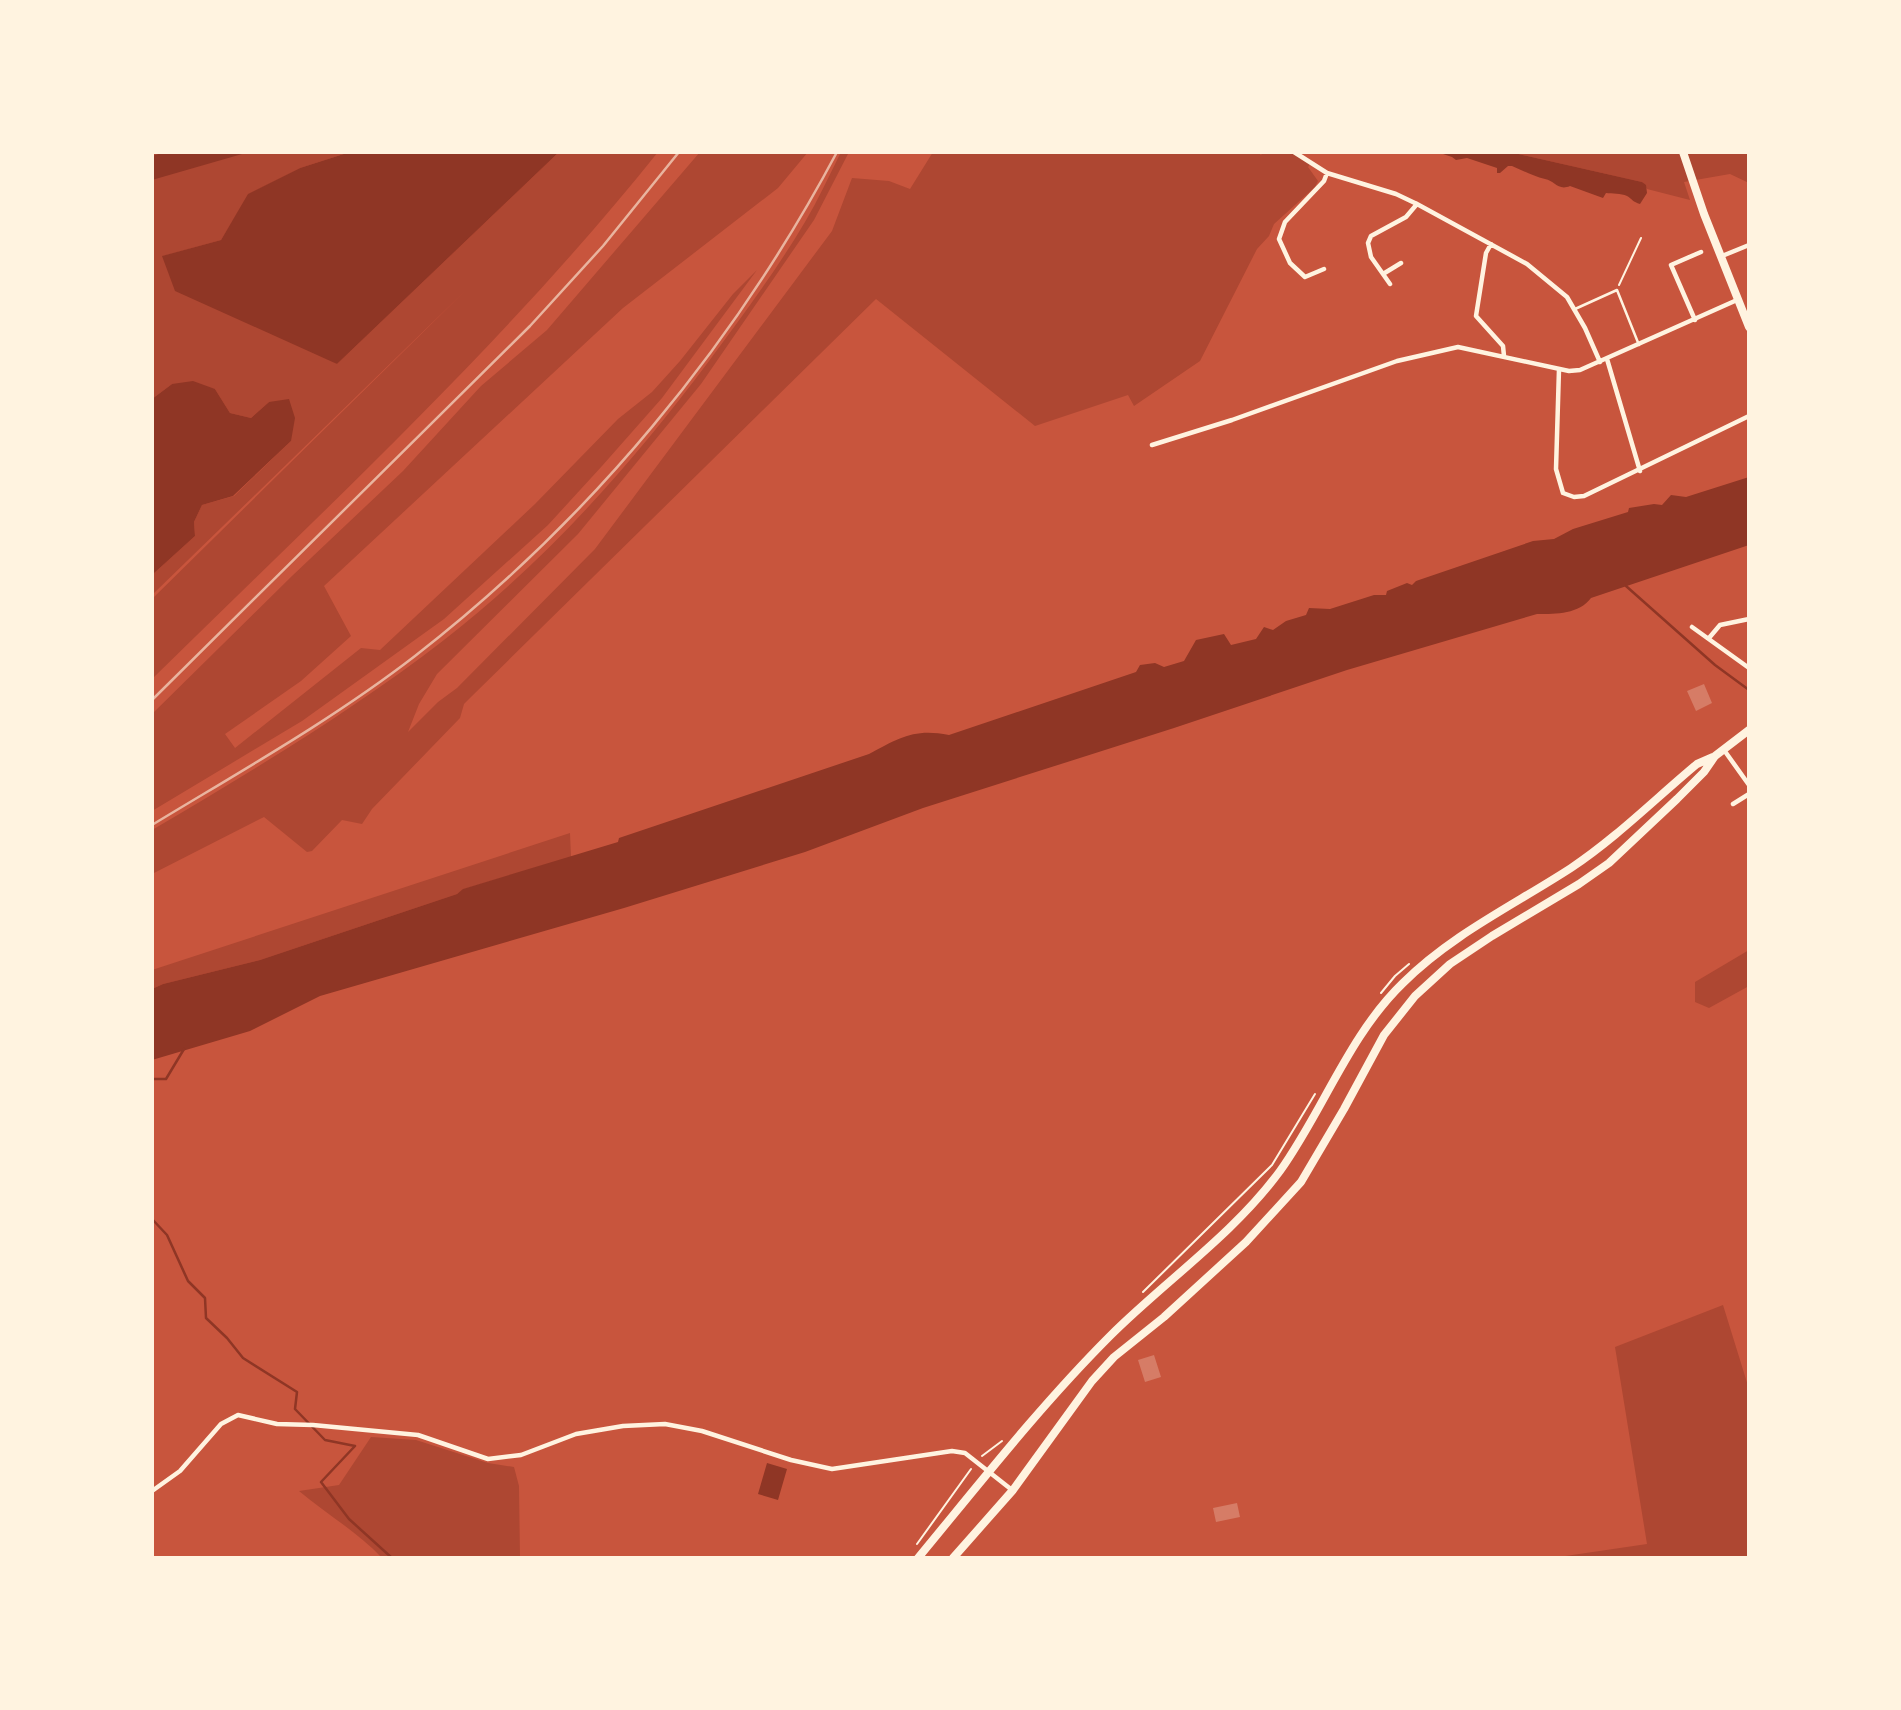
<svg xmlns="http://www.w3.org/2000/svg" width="1901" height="1710" viewBox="0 0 1901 1710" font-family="'DM Sans',sans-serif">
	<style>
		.green { fill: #ae4732 }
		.water { fill: #8f3625 }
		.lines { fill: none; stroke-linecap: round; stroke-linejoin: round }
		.stream { stroke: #8f3625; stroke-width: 2.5 }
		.building { fill: #d67c66 }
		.path { stroke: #fff3e0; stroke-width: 2 }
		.service { stroke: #fff3e0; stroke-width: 2.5 }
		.minor { stroke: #fff3e0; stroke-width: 4.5 }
		.trunk { stroke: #fff3e0; stroke-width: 8 }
		.rail { stroke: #e9b49f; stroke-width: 2.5 }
	</style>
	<rect width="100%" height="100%" fill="#c8553d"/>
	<!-- green -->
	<path class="green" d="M152 152H350L300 168 249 194 221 240 163 256 337 364 559 152H658C506 342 326 508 152 679V599L469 287 152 595V575L195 536 194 522 202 505 234 496 291 441 269 402 251 418 230 413 215 389 172 384 152 399Z
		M700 152H808L778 188 623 308 324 586 351 636 301 681 225 734 235 748 361 648 380 650 535 504 618 419 652 392 680 361 733 294 757 270 662 398 602 466 548 525 444 619 302 721 152 811V714L292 576 403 471 481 386 547 330Z
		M841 152H849L814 220 701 384 578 534 437 674 419 704 408 732 438 702 457 688 595 549 832 231 852 178 889 181 910 189 933 152H1258L1261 155 1263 152H1294L1310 164 1308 167 1318 181 1315 187 1274 224 1269 236 1257 249 1200 361 1134 406 1128 395 1035 426 876 299 472 696 464 704 460 718 372 809 362 824 342 820 312 851 307 852 264 817 152 874V830C252 771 352 711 444 640 547 560 631 465 709 361 742 316 776 271 805 222 818 200 829 176 841 152Z
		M1510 152H1749V183L1730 174 1684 182 1690 200 1647 189 1642 182Z
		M570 833 571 857 464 889 457 894 260 960 163 984 152 989V970Z
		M1749 950V986L1709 1008 1695 1002V982Z
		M1749 1278 1723 1305 1749 1389V1558H1552L1647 1544 1615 1347 1723 1305Z
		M371 1437 416 1440 488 1463 514 1467 519 1486 520 1558H382C358 1532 326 1514 299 1491L339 1485Z"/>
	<!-- water -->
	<path class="water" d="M165 152H249L152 180V156Z
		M350 152H559L337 364 175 291 162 256 221 240 248 194 300 168Z
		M1437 152H1510L1642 182 1646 185 1647 193 1640 204C1633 202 1632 199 1627 196 1621 193 1612 194 1606 193L1603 198 1570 186C1558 191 1555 181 1545 179 1533 176 1524 171 1512 166H1508L1500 173H1497V168L1467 158 1456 160 1452 157Z
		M193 381 215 389 230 413 251 418 269 402 289 399 295 418 291 441 233 496 202 505 194 522 195 536 152 575V399L172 384Z
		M1749 477V545L1591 598C1579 614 1557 614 1537 614L1347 670 1174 728 923 808 805 852 624 908 320 996 250 1031 152 1060V989L163 984 260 960 457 894 463 889 618 842 619 838 869 754C899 738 914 728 949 735L1136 672 1140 665 1155 663 1164 667 1184 661 1196 640 1224 634 1231 645 1256 639 1264 627 1273 630 1286 621 1306 615 1309 608 1330 609 1374 595H1386L1387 591 1407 583 1412 585 1416 581 1533 541 1554 539 1573 529 1628 512 1629 508 1654 504 1662 505 1671 495 1686 497Z
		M767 1463 787 1469 778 1500 758 1494Z"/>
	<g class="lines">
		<!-- stream -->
		<path class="stream" d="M1626 586 1715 665 1749 690
			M152 1079H166L184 1049
			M152 1219 167 1235 188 1281 205 1298 206 1318 227 1338 243 1358 297 1392 295 1409 325 1440 355 1446 321 1482 349 1519 392 1558"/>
	</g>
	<!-- building -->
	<path class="building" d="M1704 684 1712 703 1696 711 1687 691Z
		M1154 1355 1161 1377 1145 1382 1138 1360Z
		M1237 1503 1240 1517 1216 1522 1213 1508Z"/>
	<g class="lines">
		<!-- path -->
		<path class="path" d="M1619 285 1641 238
			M1381 993 1395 976 1409 964
			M1143 1292 1272 1165 1315 1094
			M982 1456 1002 1441
			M917 1544 971 1469"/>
		<!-- service -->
		<path class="service" d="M1575 309 1617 290 1639 345"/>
		<!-- minor -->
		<path class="minor" d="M1294 152 1327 173 1396 194 1417 204 1527 264 1567 297 1585 328 1600 362
			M1491 244 1486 253 1476 316 1503 346 1504 356
			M1722 256 1749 245
			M1324 269 1305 277 1290 263 1279 239 1285 222 1324 181 1327 173
			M1383 274 1401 263
			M1390 284 1371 257 1368 243 1371 236 1406 217 1417 204
			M1695 320 1671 265 1701 252
			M1607 359 1640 471
			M1559 369 1556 469 1563 493 1574 497 1584 496 1749 416
			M1152 445 1232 420 1397 361 1458 347 1569 371 1580 370 1737 300
			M1692 627 1749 668
			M1709 638 1720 625 1749 619
			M1724 750 1749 785
			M1733 804 1749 794
			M152 1491 180 1471 221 1424 238 1415 277 1424 313 1425 418 1435 488 1459 521 1455 576 1434 623 1426 665 1424 702 1431 791 1460 832 1469 952 1451 965 1453 1012 1490"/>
		<!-- trunk -->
		<path class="trunk" d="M1683 152 1704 214 1749 327
			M918 1558C980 1483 1041 1405 1110 1336 1165 1281 1233 1235 1280 1171 1323 1111 1349 1035 1403 983 1451 935 1514 905 1571 868 1616 838 1655 799 1697 764L1713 757
			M953 1558 1013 1490 1092 1381 1114 1357 1164 1317 1246 1242 1301 1182 1344 1109 1384 1035 1415 996 1450 964 1492 936 1579 884 1609 863 1677 799 1704 772 1715 756 1749 730"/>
		<!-- rail -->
		<path class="rail" d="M152 700 530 326 603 246 679 152
			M152 825C241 771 332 720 415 656 589 521 734 346 837 152"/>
	</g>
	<!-- border -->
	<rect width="1901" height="1710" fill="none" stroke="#fff3e0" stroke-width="308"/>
</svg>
